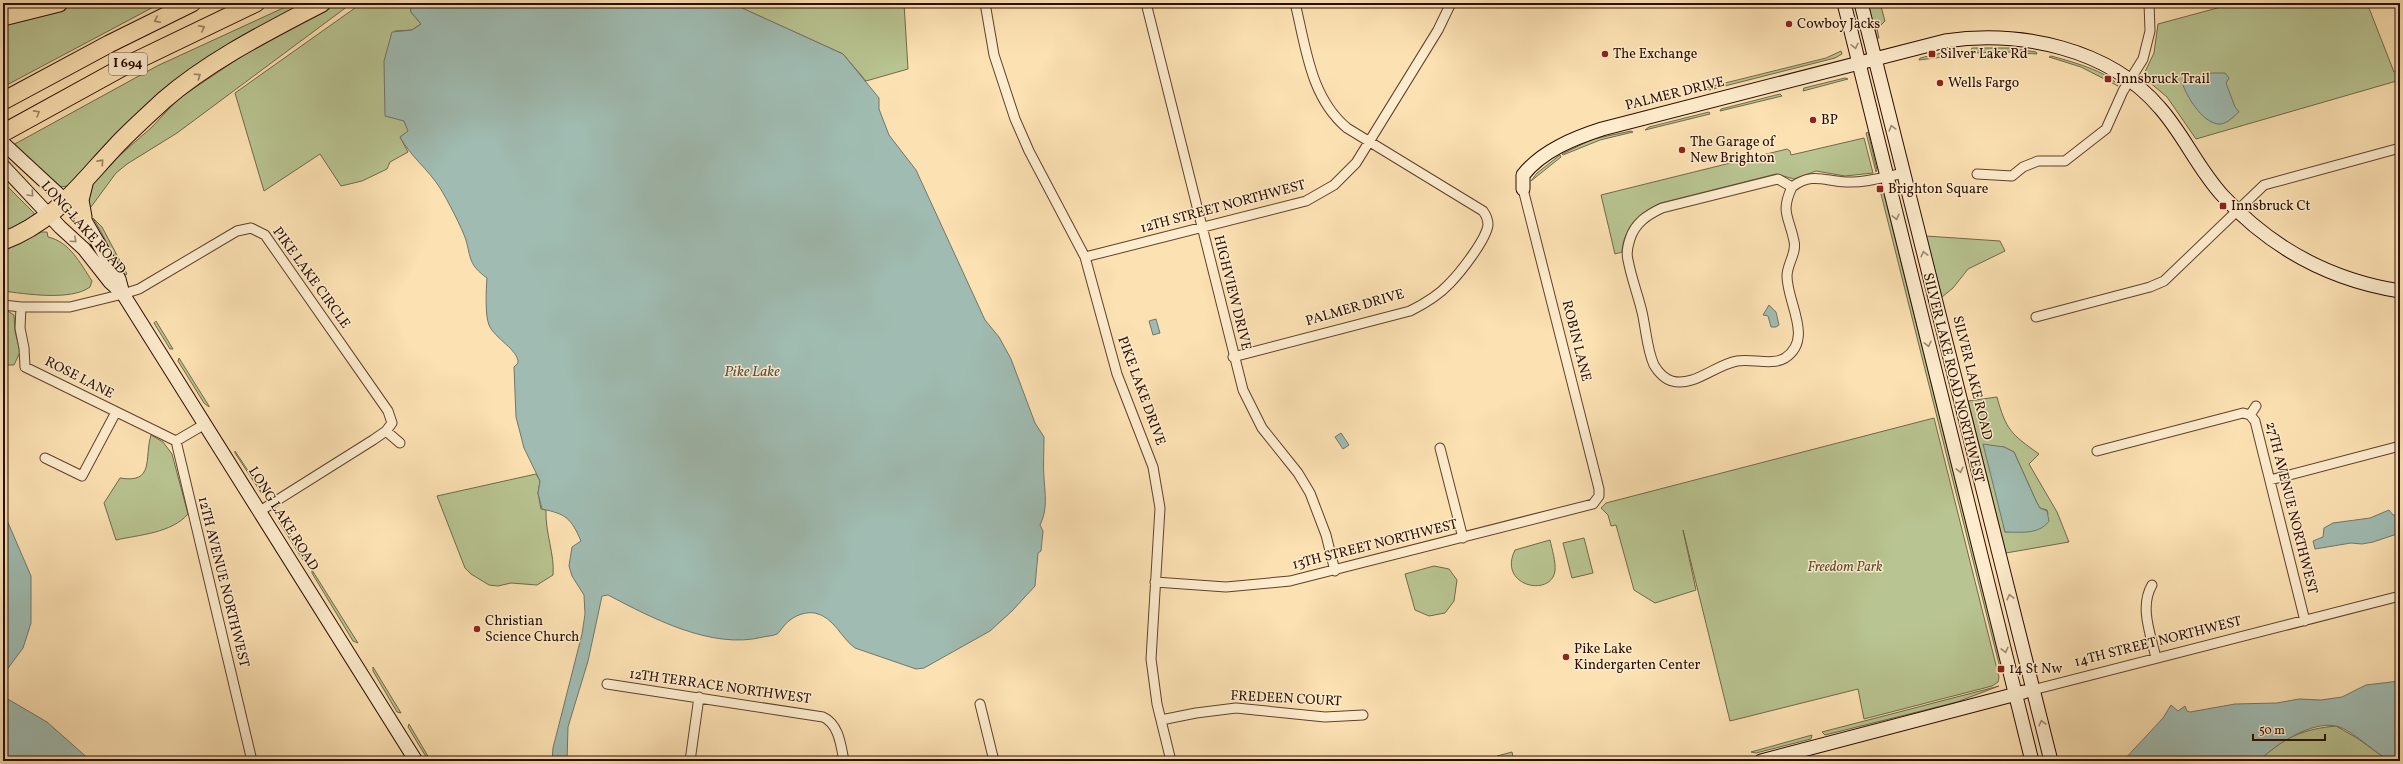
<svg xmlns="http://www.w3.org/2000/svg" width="2403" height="764" viewBox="0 0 2403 764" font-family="Vollkorn,serif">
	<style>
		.green { fill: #b8c491; stroke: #726848; fill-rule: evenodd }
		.water { fill: #a0bcb2; stroke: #71766b }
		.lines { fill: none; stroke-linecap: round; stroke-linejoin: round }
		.street-casing { stroke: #5f412c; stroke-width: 11 }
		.secondary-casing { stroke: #2b0c00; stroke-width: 15 }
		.highway-casing { stroke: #2b0c00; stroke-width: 19 }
		.street { stroke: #fdeccd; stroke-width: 9 }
		.secondary { stroke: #fdeccd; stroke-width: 13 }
		.highway { stroke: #fce1b2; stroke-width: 17 }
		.oneway { stroke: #9e8162 }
		.oneway2 { stroke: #9e8771 }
		.poi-dot { fill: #8f2418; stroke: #fdeccd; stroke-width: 1.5 }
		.labels { text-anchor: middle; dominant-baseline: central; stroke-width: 3; stroke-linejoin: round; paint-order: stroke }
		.shield { fill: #fdeccd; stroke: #6a4f3e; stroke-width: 1 }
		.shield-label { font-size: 13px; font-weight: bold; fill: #2b0c00 }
		.poi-label { font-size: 14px; fill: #2b0c00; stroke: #fdeccd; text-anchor: start }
		.street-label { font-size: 14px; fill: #2b0c00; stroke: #fdeccd }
		.park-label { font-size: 14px; font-style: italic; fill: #5c4c33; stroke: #fdeccd }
		.water-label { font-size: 15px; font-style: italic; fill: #5a5247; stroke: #fdeccd }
	</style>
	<rect width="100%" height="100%" fill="#fce1b2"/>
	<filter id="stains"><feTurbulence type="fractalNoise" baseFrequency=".005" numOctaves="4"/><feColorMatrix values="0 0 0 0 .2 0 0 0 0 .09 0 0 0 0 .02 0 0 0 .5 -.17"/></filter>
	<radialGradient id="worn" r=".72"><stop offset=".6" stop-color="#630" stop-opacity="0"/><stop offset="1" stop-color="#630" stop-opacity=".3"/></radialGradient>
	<!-- green -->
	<path class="green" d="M85 3H161L3 87V25Z
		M294 3H312L259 31 68 186 59 187 13 145 157 66Z
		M337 3H352L177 133 127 164 116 173 88 211 85 194 103 170 152 127 178 99 245 54Z
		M362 3H410L411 12 421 24 412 30 395 31 404 121 409 131 400 137 408 152 390 162 387 169 362 181 341 186 320 154 264 191 235 93Z
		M731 3H904L908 69 866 81 843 54Z
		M1868 3H1880L1885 21 1877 29 1879 38H1877Z
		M2220 3H2367L2394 72 2400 71V80L2196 139 2167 97 2148 81 2144 74 2154 53 2158 24 2221 7Z
		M1972 48H2009L2036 52 2037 54 2008 52 1970 53Z
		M1955 50 1959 55 1919 60 1920 58Z
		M1841 51 1842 54 1835 58 1709 90 1705 88 1826 58Z
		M2051 56C2066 60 2111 72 2118 86L2081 67 2049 57Z
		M1845 78 1848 79 1803 91 1804 88Z
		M1780 94 1782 96 1720 111 1721 109Z
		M1709 112 1710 114 1645 130 1649 127Z
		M1631 131 1633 132 1600 140 1563 155 1562 154 1593 139Z
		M1868 132 1877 170 1876 172 1866 133Z
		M1864 138 1873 173 1845 176 1816 171 1794 179 1776 174 1661 203C1640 212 1623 229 1622 252L1615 254 1601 195 1787 149 1790 151 1791 155Z
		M1560 155 1561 157 1531 181 1537 173Z
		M3 182 34 213V216L3 236Z
		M1880 190H1883L2002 667 2000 668Z
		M93 218 102 227 127 274 125 275C112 257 105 237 93 218Z
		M41 232H47L48 237C70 242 80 263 92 281L90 287C71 301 26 294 3 291V251Z
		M1926 236 2000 241 2005 251 1968 269 1953 288 1942 297Z
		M3 308 14 315 15 331 20 352 14 365H6L3 368Z
		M156 321 173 349H170L154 323Z
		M179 358 209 406V407L204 403 178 361Z
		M1997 397C2006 430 2011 434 2039 454L2029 464 2057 512 2069 542 2006 553 1968 401ZM1990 446 2004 447 2014 452 2037 503 2040 508 2047 510 2048 514 2035 530 2005 532Z
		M1934 418 1999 677 1998 682 1992 686 1864 719 1858 689 1730 721 1683 530 1696 590 1655 603 1634 590 1616 525 1611 526 1608 515 1601 508 1606 503Z
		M151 435 163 442 172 454 188 514C172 533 138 535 116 540L104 503 120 478C155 484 144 458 151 435Z
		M235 451 260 489 262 494 235 453Z
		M536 474 540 481 538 493 541 509 546 510C545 533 555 555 553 575L537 585 511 583 498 586 489 585 471 574 465 568 437 496Z
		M279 517 306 561H307L303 560 279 522Z
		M1584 538 1593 573 1572 578 1563 543Z
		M1550 540C1552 549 1556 562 1555 571 1551 598 1497 586 1515 550Z
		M1434 566 1449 569 1457 580 1454 601 1445 613 1429 616 1415 610 1405 574Z
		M312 570 358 643 353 641 312 573Z
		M373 667 401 713 397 712 373 671Z
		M1999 686 1957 702 1825 735 1822 732Z
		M409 724 429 758 425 755 408 727Z
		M2336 726 2357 738 2389 761H2259C2283 737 2304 729 2336 726Z
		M1812 735 1811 739 1756 753 1751 752Z
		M1512 752 1514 761H1498L1497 756Z"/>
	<!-- water -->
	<path class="water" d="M410 3H731L843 54 879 98V109L889 135 916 170 985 320 999 337 1011 359 1035 423 1044 437C1044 449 1043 466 1044 478 1045 494 1048 509 1040 525L1043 531 1041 551 1038 553 1035 586 1012 611 990 631 924 668 916 669 855 648C841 638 834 617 815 613 802 611 790 618 783 627 781 629 780 632 777 634 773 636 767 636 763 637 712 650 652 618 608 595L602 596 588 661 568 727 567 761H552L553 748 582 634 585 614 584 595 572 576 569 566 572 547 581 541C571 518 566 514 542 509L538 493 540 481 524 448 516 417 514 367 518 363C519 350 494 338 489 325 485 316 486 289 487 278 469 265 471 259 466 240 462 228 447 199 440 188 428 169 411 157 400 137L408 131 404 121 385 116 384 61 392 32 412 30 421 24 411 12Z
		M2212 73H2225L2229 78 2226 83 2235 107 2239 112C2233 117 2226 125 2218 124 2202 122 2186 96 2182 82Z
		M1769 305 1776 312 1779 325 1776 327H1771L1768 316 1763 315Z
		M1156 319 1160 333 1153 335 1149 321Z
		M1341 433 1349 445 1343 449 1335 437Z
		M1983 444 2004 447 2014 452 2037 503 2040 508 2047 511 2049 521C2039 535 2020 532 2005 532Z
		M2389 510 2393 515H2400V533L2373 542 2362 544 2351 543 2315 549 2313 541 2323 537 2324 528 2333 523 2370 518Z
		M3 511 31 576V623L23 648 3 675Z
		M3 681 6 698 47 722 91 761H3Z
		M2400 681V761C2385 761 2377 752 2366 744 2358 738 2346 728 2336 726 2311 721 2276 744 2259 761H2123L2163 718 2171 705 2178 711 2185 706 2187 711 2190 712 2235 704 2277 703 2299 699 2321 700 2342 697 2366 685Z"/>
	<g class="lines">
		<defs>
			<path id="street" d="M985 3 994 55 1015 119 1029 151 1085 257 1117 374 1153 467 1160 508 1151 659 1157 704 1171 761
				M1146 3 1243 390 1262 428 1298 473 1310 493 1326 535 1335 571
				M1977 174 2012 176 2023 167 2038 161H2065L2106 129 2123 91 2143 59 2150 31 2149 3
				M1778 179 1792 187C1780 213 1789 216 1794 241 1797 253 1787 264 1787 276 1787 303 1814 339 1785 358 1772 366 1751 358 1737 361 1715 365 1694 387 1672 381 1665 379 1658 372 1654 365 1647 350 1646 329 1642 312 1638 295 1631 277 1628 260 1626 253 1628 245 1630 239 1635 223 1647 215 1662 208Z
				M1792 187C1812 172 1824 181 1846 182 1865 183 1885 177 1904 173
				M1085 257 1306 201 1334 185 1356 163 1438 30 1451 3
				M3 305 21 307H70L123 294 139 289 237 231 251 228 265 235 388 411 392 423 386 431 373 440 260 511
				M21 307 20 328 24 348 25 367 176 441
				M2036 317 2150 287 2164 281 2264 185 2400 148
				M1233 357 1410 311C1424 304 1438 296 1449 284 1460 273 1486 240 1488 225 1488 219 1486 215 1483 211L1347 128C1310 97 1306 47 1295 3
				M2256 406 2250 415 2255 421 2305 621
				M205 424 176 441 252 761
				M386 431 400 443
				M1440 448 1463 538
				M2097 451 2243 413 2250 415
				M45 458 82 476 116 412
				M2270 480 2400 446
				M1155 582 1226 587 1290 581 1593 504 1599 496V489L1523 189
				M2152 585C2139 607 2151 635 2156 658
				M607 684 823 717C839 724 841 746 844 761
				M2033 690 2400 596
				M980 704 994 761
				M1161 720 1196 713 1236 708 1325 717 1363 715
				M690 761 699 697"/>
			<path id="secondary" d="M1844 3 2032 761
				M1861 3 2051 761
				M3 143 83 217 119 279 123 294 416 761
				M3 166 60 227 84 249 110 282 123 294
				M1523 189V175C1542 151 1574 138 1602 129L1945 41C2020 30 2109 48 2160 108 2184 135 2198 169 2223 196 2271 248 2330 280 2400 291
				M1761 761 2024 692"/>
			<path id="highway" d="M3 17 59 3
				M3 101 109 44 192 3
				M3 133 123 67 256 3
				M83 217 80 200 85 180
				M3 241C54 222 80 184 116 146 131 130 148 115 164 100 210 60 269 31 322 3"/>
		</defs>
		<!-- street casing -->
		<use href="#street" class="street-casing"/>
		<!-- secondary casing -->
		<use href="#secondary" class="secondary-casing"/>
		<!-- highway casing -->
		<use href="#highway" class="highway-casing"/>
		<!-- street -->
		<use href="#street" class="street"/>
		<!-- secondary -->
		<use href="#secondary" class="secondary"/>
		<!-- highway -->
		<use href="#highway" class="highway"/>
	</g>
	<!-- one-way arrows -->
	<defs><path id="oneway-chevron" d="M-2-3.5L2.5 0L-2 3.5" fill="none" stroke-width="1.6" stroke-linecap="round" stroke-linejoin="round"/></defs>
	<g class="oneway">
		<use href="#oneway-chevron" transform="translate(157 20) rotate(154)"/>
		<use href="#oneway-chevron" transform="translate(202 28) rotate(-26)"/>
		<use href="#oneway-chevron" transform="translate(198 76) rotate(-34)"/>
		<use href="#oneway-chevron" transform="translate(37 113) rotate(-29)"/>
		<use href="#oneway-chevron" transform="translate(101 162) rotate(-48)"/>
	</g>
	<g class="oneway2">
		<use href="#oneway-chevron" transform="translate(1855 46) rotate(77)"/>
		<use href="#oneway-chevron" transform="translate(1892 128) rotate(-105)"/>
		<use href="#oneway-chevron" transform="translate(31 194) rotate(47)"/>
		<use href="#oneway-chevron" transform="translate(1896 217) rotate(76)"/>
		<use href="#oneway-chevron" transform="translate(74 240) rotate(42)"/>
		<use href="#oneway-chevron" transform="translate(1924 254) rotate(-104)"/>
		<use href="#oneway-chevron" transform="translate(1928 344) rotate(76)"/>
		<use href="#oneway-chevron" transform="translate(1960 470) rotate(76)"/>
		<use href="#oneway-chevron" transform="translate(2010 597) rotate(-104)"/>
		<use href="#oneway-chevron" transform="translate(2005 650) rotate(76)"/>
		<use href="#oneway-chevron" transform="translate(2042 723) rotate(-104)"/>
	</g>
	<!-- markers -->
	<g class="poi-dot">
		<circle cx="1789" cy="24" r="4"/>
		<circle cx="1605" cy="54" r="4"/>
		<rect x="1928" y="50" width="8" height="8" rx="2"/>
		<rect x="2104" y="75" width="8" height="8" rx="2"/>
		<circle cx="1940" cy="83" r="4"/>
		<circle cx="1813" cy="120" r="4"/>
		<circle cx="1682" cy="150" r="4"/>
		<rect x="1876" y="185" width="8" height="8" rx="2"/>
		<rect x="2219" y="202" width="8" height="8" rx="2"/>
		<circle cx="477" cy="629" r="4"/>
		<circle cx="1566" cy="657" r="4"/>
		<rect x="1997" y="665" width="8" height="8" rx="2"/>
	</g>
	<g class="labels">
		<!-- shield labels -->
		<rect class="shield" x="109" y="53" width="38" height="22" rx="3"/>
		<g class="shield-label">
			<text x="128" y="64">I 694</text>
		</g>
		<!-- poi labels -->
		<g class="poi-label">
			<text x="1797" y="24">Cowboy Jacks</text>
			<text x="1613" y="54">The Exchange</text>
			<text x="1940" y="54">Silver Lake Rd</text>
			<text x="2116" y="79">Innsbruck Trail</text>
			<text x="1948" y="83">Wells Fargo</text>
			<text x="1821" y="120">BP</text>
			<text x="1690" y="142">The Garage of<tspan x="1690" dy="16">New Brighton</tspan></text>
			<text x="1888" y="189">Brighton Square</text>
			<text x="2231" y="206">Innsbruck Ct</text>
			<text x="485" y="621">Christian<tspan x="485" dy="16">Science Church</tspan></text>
			<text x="1574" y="649">Pike Lake<tspan x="1574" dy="16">Kindergarten Center</tspan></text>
			<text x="2009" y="669">14 St Nw</text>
		</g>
		<!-- street labels -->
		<g class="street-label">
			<text transform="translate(1675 94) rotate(-14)">PALMER DRIVE</text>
			<text transform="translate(1223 207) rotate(-15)">12TH STREET NORTHWEST</text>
			<text transform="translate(83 228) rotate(48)">LONG LAKE ROAD</text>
			<text transform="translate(311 278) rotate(54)">PIKE LAKE CIRCLE</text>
			<text transform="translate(1232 293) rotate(76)">HIGHVIEW DRIVE</text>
			<text transform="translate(1355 308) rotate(-16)">PALMER DRIVE</text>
			<text transform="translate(1576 341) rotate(76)">ROBIN LANE</text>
			<text transform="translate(79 378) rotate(27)">ROSE LANE</text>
			<text transform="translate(1953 378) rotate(76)">SILVER LAKE ROAD NORTHWEST</text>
			<text transform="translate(1972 378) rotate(76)">SILVER LAKE ROAD</text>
			<text transform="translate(1141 391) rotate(70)">PIKE LAKE DRIVE</text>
			<text transform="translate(2291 508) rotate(76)">27TH AVENUE NORTHWEST</text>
			<text transform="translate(283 519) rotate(58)">LONG LAKE ROAD</text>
			<text transform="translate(1375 545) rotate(-14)">13TH STREET NORTHWEST</text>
			<text transform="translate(223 582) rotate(76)">12TH AVENUE NORTHWEST</text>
			<text transform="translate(2158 642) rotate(-14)">14TH STREET NORTHWEST</text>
			<text transform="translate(720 687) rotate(8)">12TH TERRACE NORTHWEST</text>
			<text transform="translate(1286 699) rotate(3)">FREDEEN COURT</text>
		</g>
		<!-- park labels -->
		<g class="park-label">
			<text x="1845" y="567">Freedom Park</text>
		</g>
		<!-- water labels -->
		<g class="water-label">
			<text x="752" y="372">Pike Lake</text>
		</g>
	</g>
	<!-- margin -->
	<rect width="2403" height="764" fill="none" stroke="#fce1b2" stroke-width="16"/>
	<rect x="4" y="4" width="2395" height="756" fill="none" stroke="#2b0c00" stroke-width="2"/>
	<rect x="8" y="8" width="2387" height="748" fill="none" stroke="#2b0c00"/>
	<!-- scale -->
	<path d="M2253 734v6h72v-6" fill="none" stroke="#2b0c00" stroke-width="2"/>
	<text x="2259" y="734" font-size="12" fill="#2b0c00" stroke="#fdeccd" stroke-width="3" paint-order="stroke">50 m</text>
	<rect width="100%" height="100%" filter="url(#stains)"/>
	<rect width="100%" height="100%" fill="url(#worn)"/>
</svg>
